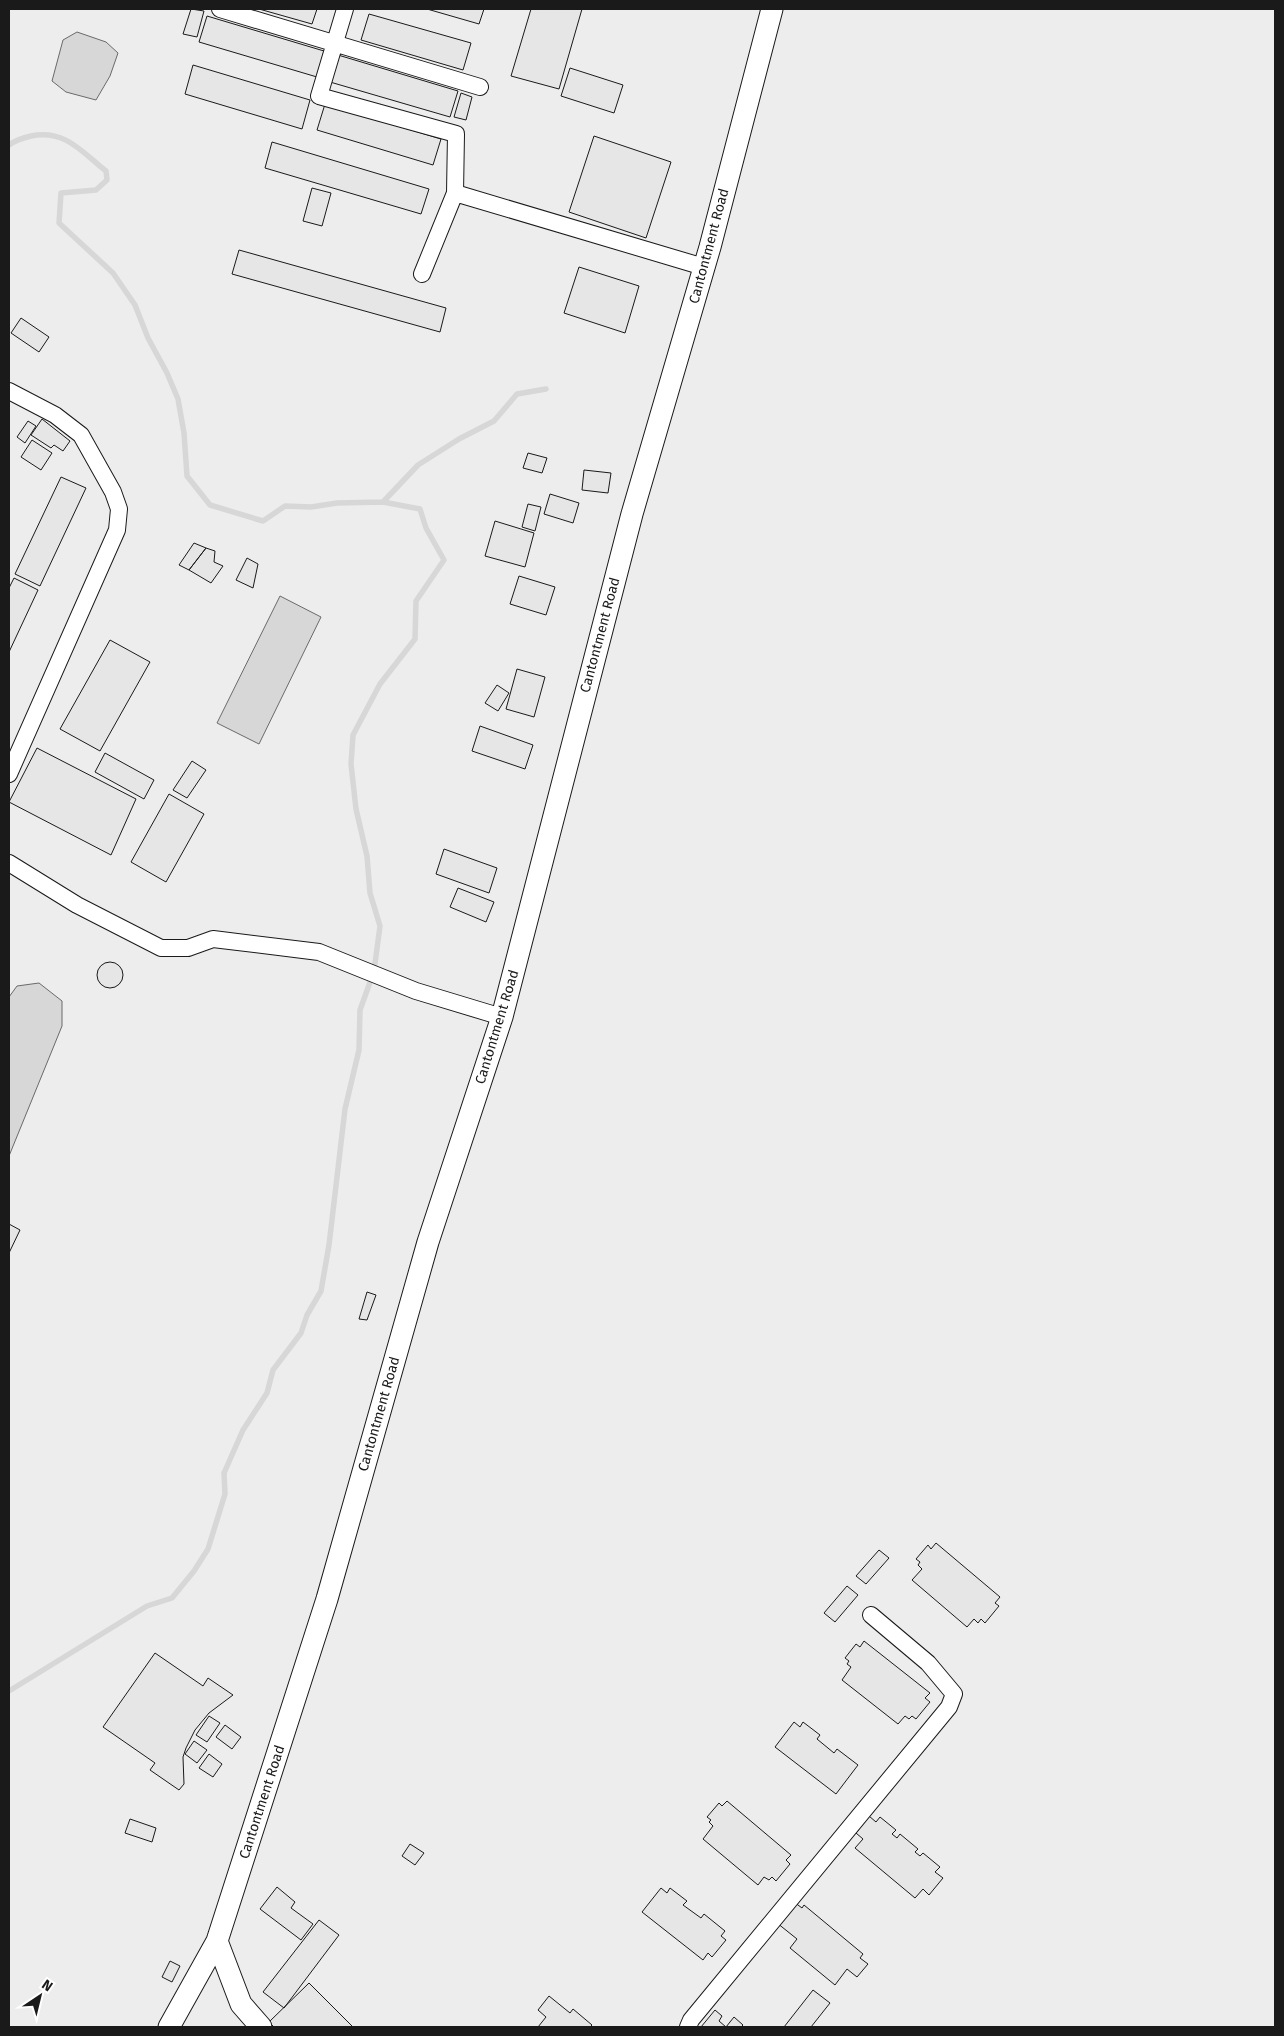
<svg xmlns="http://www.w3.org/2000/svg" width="1284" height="2036" viewBox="0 0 1284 2036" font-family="'Fira Sans',sans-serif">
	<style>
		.green { fill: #ededed; stroke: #6a6a6a }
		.water { fill: #d7d7d7; stroke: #6a6a6a }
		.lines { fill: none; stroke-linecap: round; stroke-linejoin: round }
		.stream { stroke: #d7d7d7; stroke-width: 5.5 }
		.building { fill: #e6e6e6; stroke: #1a1a1a }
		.minor-casing { stroke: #1a1a1a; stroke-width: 18 }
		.tertiary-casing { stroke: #1a1a1a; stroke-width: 23 }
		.minor { stroke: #fff; stroke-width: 16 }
		.tertiary { stroke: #fff; stroke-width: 21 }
		.labels { text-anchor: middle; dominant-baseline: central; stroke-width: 4; stroke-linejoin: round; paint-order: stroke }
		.street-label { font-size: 14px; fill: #1a1a1a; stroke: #fff }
	</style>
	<rect width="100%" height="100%" fill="#fff"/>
	<!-- green -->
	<path class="green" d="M9 9H1275V2027H9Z"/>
	<!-- water -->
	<path class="water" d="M77 32 106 42 118 53 110 76 96 100 66 92 52 81 63 40Z
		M280 596 321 617 259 744 217 723Z
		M39 983 62 1001V1026L9 1156V997L17 986Z"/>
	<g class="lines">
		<!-- stream -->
		<path class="stream" d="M9 145C16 140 22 138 31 136 65 129 82 152 106 171L107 180 96 190 61 193 59 223 113 273 135 305 148 338 167 373 178 399 184 433 187 476 210 505 263 521 285 506 311 507 337 503 383 502 418 465 459 439 494 421 517 394 546 389
			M9 1691 147 1606 172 1598 194 1571 208 1549 225 1494 224 1473 243 1430 267 1393 273 1370 301 1333 307 1315 321 1291 329 1245 345 1109 359 1050 360 1010 374 971 380 926 370 893 367 856 356 809 351 764 353 735 380 684 415 639 416 601 444 560 426 528 420 509 383 502"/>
	</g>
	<!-- building -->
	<path class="building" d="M191 9 204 11 197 37 183 34Z
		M259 9H317L312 24Z
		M427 9H484L479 24Z
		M531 9H582L559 89 511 76Z
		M369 14 471 43 463 70 361 40Z
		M207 16 324 51 317 77 199 42Z
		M338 55 458 91 450 117 330 82Z
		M193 65 310 100 302 129 185 94Z
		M570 68 623 85 614 113 561 96Z
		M461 93 472 97 466 120 454 117Z
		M325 104 441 139 433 165 317 130Z
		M594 136 671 162 646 238 569 212Z
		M272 142 429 189 421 214 265 168Z
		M312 188 331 193 322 226 303 221Z
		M239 250 446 308 440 332 232 274Z
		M579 267 639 286 625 333 564 313Z
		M21 318 49 337 39 352 11 333Z
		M42 419 70 441 63 451 54 445 51 448 31 435Z
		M28 421 36 426 25 443 17 437Z
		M32 440 52 453 41 470 21 457Z
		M528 453 547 458 542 473 523 468Z
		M584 470 611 473 608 493 582 490Z
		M61 477 86 488 40 586 15 574Z
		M550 494 579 503 573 523 544 514Z
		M528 504 541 507 535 531 522 527Z
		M495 521 534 533 525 567 485 556Z
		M194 543 206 548 189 570 179 565Z
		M206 548 215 551 214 562 223 566 211 583 189 570Z
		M247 558 258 564 253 588 236 580Z
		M519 576 555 587 546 615 510 604Z
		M14 578 38 590 9 652V588Z
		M110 640 150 662 100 751 60 729Z
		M517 669 545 677 534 717 506 709Z
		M497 685 509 693 498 711 485 703Z
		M480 726 533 745 525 769 472 751Z
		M37 748 136 799 111 855 9 802Z
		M105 753 154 780 144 799 95 772Z
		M192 761 206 770 187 798 173 790Z
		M169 794 204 814 166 882 131 862Z
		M444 849 497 868 489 893 436 874Z
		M458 888 494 902 486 922 450 907Z
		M97 975a13 13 0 1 1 26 0a13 13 0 1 1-26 0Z
		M9 1224 20 1230 9 1253Z
		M367 1292 376 1295 367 1320 359 1319Z
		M936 1543 1000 1597 995 1603 999 1606 985 1623 981 1619 978 1623 974 1619 967 1627 912 1580 922 1569 918 1565 920 1562 916 1559 928 1545 931 1549Z
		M879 1550 889 1558 866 1584 856 1576Z
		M847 1586 858 1595 835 1622 824 1613Z
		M864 1641 930 1693 925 1698 930 1702 916 1719 912 1716 909 1719 905 1716 898 1724 842 1680 851 1667 847 1664 849 1661 845 1658 856 1644 860 1647Z
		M155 1653 203 1686 208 1678 233 1695 209 1713 195 1730 186 1748 183 1757 184 1784 179 1790 150 1770 155 1763 103 1727Z
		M209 1716 220 1723 207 1742 196 1735Z
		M794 1722 800 1727 803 1722 820 1735 817 1739 834 1753 837 1749 858 1765 836 1794 775 1747Z
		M225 1725 241 1737 232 1749 216 1737Z
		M194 1741 207 1750 197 1763 185 1754Z
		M209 1754 222 1764 213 1777 199 1768Z
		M727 1801 791 1855 786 1860 790 1864 776 1881 772 1877 769 1880 764 1877 758 1885 703 1839 713 1826 709 1822 711 1820 707 1817 719 1803 722 1806Z
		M869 1816 876 1822 880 1817 896 1830 892 1834 897 1838 900 1834 918 1849 915 1852 920 1856 923 1853 940 1867 935 1872 943 1878 929 1895 923 1889 915 1898 855 1848 863 1839 856 1833Z
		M130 1819 156 1828 152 1842 125 1833Z
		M410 1844 424 1853 415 1865 402 1856Z
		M277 1887 295 1902 291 1908 313 1924 301 1940 260 1909Z
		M661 1888 667 1893 670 1888 687 1901 683 1905 701 1918 704 1914 725 1931 721 1936 726 1940 712 1957 708 1953 703 1960 642 1912Z
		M794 1902 802 1908 804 1905 863 1954 860 1958 868 1964 857 1977 847 1969 835 1985 790 1948 797 1939 777 1923Z
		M319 1920 339 1935 284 2008 263 1992Z
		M170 1961 180 1966 172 1982 162 1977Z
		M309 1983 353 2027H274L269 2022Z
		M813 1990 830 2003 811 2027H784Z
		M549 1996 570 2013 573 2009 592 2025 590 2027H538L546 2017 538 2010Z
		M715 2010 722 2016 719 2021 726 2027 734 2017 743 2025 741 2027H701Z"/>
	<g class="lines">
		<defs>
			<path id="minor" d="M220 9 480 87
				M345 9 319 96 456 134 455 193 422 274
				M455 193 704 267
				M9 391 55 415 81 435 113 492 119 509 117 530 9 774
				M9 863 77 905 161 948H188L213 939 319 952 416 991 502 1017
				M688 2027 691 2020 949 1707 954 1694 928 1663 871 1615"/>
			<path id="tertiary" d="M217 1941 241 2004 261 2027
				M169 2027 217 1941 327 1599 428 1242 502 1017 632 514 710 247 772 9"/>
		</defs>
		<!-- minor casing -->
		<use href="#minor" class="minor-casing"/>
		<!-- tertiary casing -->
		<use href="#tertiary" class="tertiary-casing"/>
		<!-- minor -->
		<use href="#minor" class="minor"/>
		<!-- tertiary -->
		<use href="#tertiary" class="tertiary"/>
	</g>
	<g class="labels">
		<!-- street labels -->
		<g class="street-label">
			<text transform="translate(709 246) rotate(-75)">Cantontment Road</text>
			<text transform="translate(600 635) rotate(-75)">Cantontment Road</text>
			<text transform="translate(497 1027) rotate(-73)">Cantontment Road</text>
			<text transform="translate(379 1414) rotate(-74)">Cantontment Road</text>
			<text transform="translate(262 1802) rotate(-72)">Cantontment Road</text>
		</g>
	</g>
	<!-- border -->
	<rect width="1284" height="2036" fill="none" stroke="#1a1a1a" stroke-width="20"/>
	<!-- north arrow -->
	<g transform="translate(40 1996) rotate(35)" stroke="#ffffff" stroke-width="4" paint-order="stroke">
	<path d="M0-4L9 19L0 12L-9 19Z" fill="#1a1a1a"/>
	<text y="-8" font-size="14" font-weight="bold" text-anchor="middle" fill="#1a1a1a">N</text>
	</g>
</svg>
